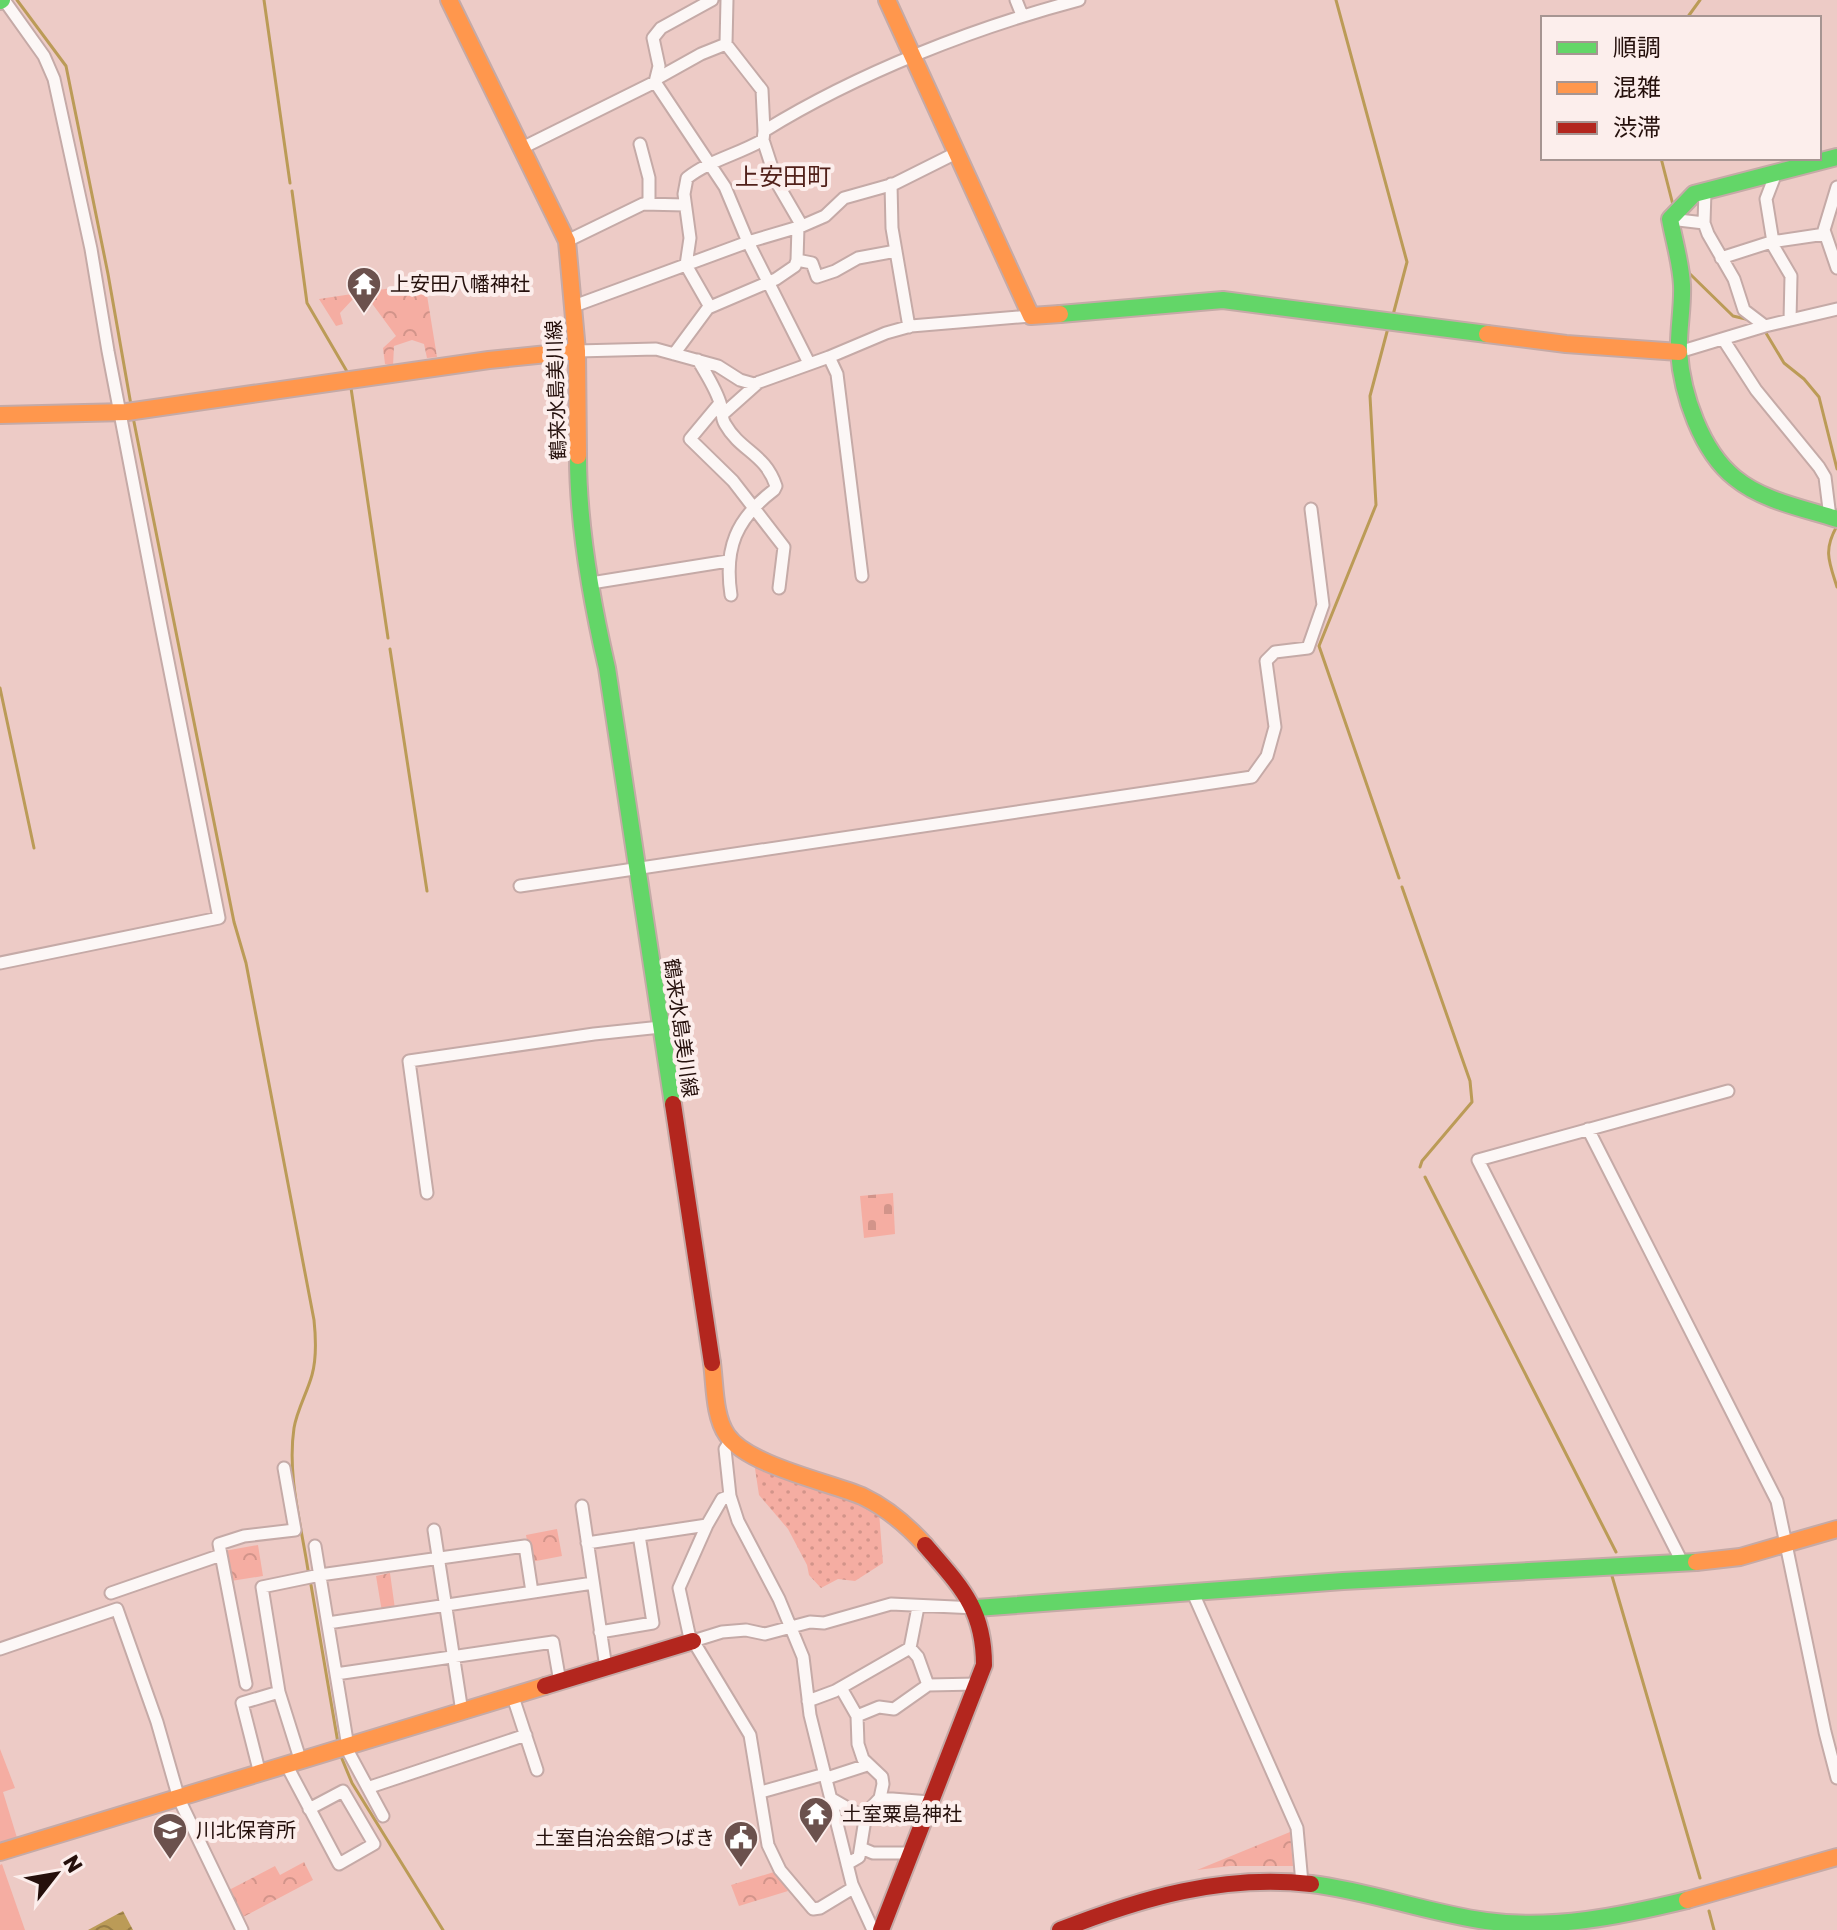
<svg xmlns="http://www.w3.org/2000/svg" width="1837" height="1930" viewBox="0 0 1837 1930" font-family="Rubik,'Noto Sans JP',sans-serif">
	<style>
		.grass { fill: url(#grass-dots) }
		.forest { fill: url(#forest-crowns) }
		.cemetery { fill: url(#cemetery-stones) }
		.pitch { fill: #f5ada2 }
		.water { fill: url(#water-waves) }
		.lines { fill: none; stroke-linecap: round; stroke-linejoin: round }
		.stream { stroke: #bb9b57; stroke-width: 3 }
		.street-casing { stroke: #c5aaa7; stroke-width: 15 }
		.fast-casing { stroke: #c5aaa7; stroke-width: 20 }
		.slow-casing { stroke: #c5aaa7; stroke-width: 20 }
		.jam-casing { stroke: #c5aaa7; stroke-width: 20 }
		.street { stroke: #fcf7f6; stroke-width: 11 }
		.fast { stroke: #63d668; stroke-width: 16 }
		.slow { stroke: #ff974d; stroke-width: 16 }
		.jam { stroke: #b3261e; stroke-width: 16 }
		.labels { text-anchor: middle; dominant-baseline: central; stroke-width: 8; stroke-linejoin: round; paint-order: stroke }
		.poi-label { font-size: 20px; fill: #25100c; stroke: #fceeec; text-anchor: start }
		.street-label { font-size: 20px; fill: #25100c; stroke: #fceeec }
		.quarter-label { font-size: 24px; fill: #51211a; stroke: #fceeec }
	</style>
	<defs>
		<pattern id="grass-dots" width="8" height="8" patternUnits="userSpaceOnUse" patternTransform="scale(2)"><rect width="8" height="8" fill="#f5ada2"/><path d="M2 2h.1M6 6h.1" fill="none" stroke="#d2948a" stroke-width="1.8" stroke-linecap="round"/></pattern>
		<pattern id="forest-crowns" width="20" height="18" patternUnits="userSpaceOnUse" patternTransform="scale(2)"><rect width="20" height="18" fill="#f5ada2"/><path d="M2 6a3 3 0 1 1 6 0M12 15a3 3 0 1 1 6 0" fill="none" stroke="#d2948a"/></pattern>
		<pattern id="cemetery-stones" width="16" height="16" patternUnits="userSpaceOnUse" patternTransform="scale(2)"><rect width="16" height="16" fill="#f5ada2"/><path d="M2 7V4a2 2 0 0 1 4 0v3zM10 15v-3a2 2 0 0 1 4 0v3z" fill="#d2948a"/></pattern>
		<pattern id="water-waves" width="16" height="10" patternUnits="userSpaceOnUse" patternTransform="scale(2)"><rect width="16" height="10" fill="#bb9b57"/><path d="M0 5q4-4 8 0t8 0" fill="none" stroke="#987d46"/></pattern>
	</defs>
	<rect width="100%" height="100%" fill="#edcbc6"/>
	<!-- grass -->
	<path class="grass" d="M754 1462 848 1497 879 1512 883 1563 855 1581 838 1579 821 1588 809 1575 807 1565 788 1529 759 1495Z"/>
	<!-- forest -->
	<path class="forest" d="M425 283 437 357 427 358 424 344 412 340 394 346 393 366 385 364 383 348 396 336 368 298 353 299 340 313 343 324 336 326 319 299Z
		M557 1529 562 1556 531 1562 526 1535Z
		M258 1545 263 1576 231 1581 224 1551Z
		M390 1573 395 1609 382 1612 376 1576Z
		M1290 1832 1293 1866H1230L1197 1870Z
		M304 1862 313 1880 243 1917 229 1890 275 1866 280 1875Z
		M774 1872 788 1891 739 1906 731 1885Z"/>
	<!-- cemetery -->
	<path class="cemetery" d="M893 1193 895 1234 864 1238 860 1196Z"/>
	<!-- pitch -->
	<path class="pitch" d="M0 1749 15 1788 3 1792 18 1841 0 1846Z
		M2 1864 25 1930H0V1865Z"/>
	<!-- water -->
	<path class="water" d="M123 1911 133 1930H88Z"/>
	<g class="lines">
		<!-- stream -->
		<path class="stream" d="M17 0 66 66 108 274 131 405
			M264 0 290 183
			M1336 0 1407 262 1393 315
			M1687 18 1700 0
			M1661 158 1673 205
			M292 191 307 303 349 375
			M1688 268 1689 273 1733 316 1750 320
			M1388 328 1370 396 1376 505 1319 646 1399 878
			M1763 328 1784 363 1804 379 1819 397 1837 469
			M351 388 388 638
			M133 417 234 922 246 963 314 1320C316 1339 317 1357 312 1375 307 1393 297 1410 294 1428 287 1475 301 1524 308 1570
			M1837 526C1823 550 1829 562 1837 587
			M390 649 427 891
			M0 688 34 848
			M1402 887 1470 1081 1472 1102 1422 1161 1420 1167
			M1425 1177 1616 1552
			M1612 1576 1700 1878
			M311 1585 338 1743
			M340 1754 352 1783 443 1930
			M1709 1911 1714 1930"/>
		<defs>
			<path id="street" d="M712 0 661 28 653 38 659 66 655 82 725 187 748 242 809 363
				M727 0 726 44 762 90 764 131
				M1016 0 1022 15
				M658 78 701 54 726 44
				M640 144 649 178V204
				M522 148 655 82
				M891 184 892 228 909 327
				M1837 187 1824 230 1837 268
				M1705 191 1704 223 1708 234 1734 279 1744 310 1765 326
				M1670 219 1704 223
				M802 226 825 216 844 198 894 184 956 153
				M567 241 643 204 685 205
				M1771 242 1791 276 1790 320
				M1773 242 1766 199 1776 173
				M1721 258 1771 242 1825 234
				M797 260 812 263 817 277 835 271 858 258 896 251
				M574 306 748 242 802 226 777 183 763 140
				M710 307 686 265 690 238 684 194 687 178C708 161 739 154 763 140L764 131C858 73 973 28 1079 0
				M1723 339 1756 390 1819 467 1825 477 1830 517
				M577 351 656 349 718 366 740 380 754 384 829 357 886 333 911 326 1031 316
				M1679 352 1765 326 1837 309
				M674 354 708 308 776 279 795 266 797 260 798 227
				M829 357 837 374 862 576
				M698 360C706 374 717 390 721 406 723 412 721 418 725 424 741 452 765 453 776 486L774 490C736 519 724 548 731 595
				M720 403 690 439 733 481 784 547 779 588
				M722 415 759 382
				M591 583 728 561
				M520 886 1252 777 1267 756 1275 727 1266 661 1275 652 1308 648 1323 605 1311 509
				M0 963 219 918 161 626 108 351 91 249 54 79 44 56 4 0
				M1588 1129 1777 1501 1825 1732 1837 1778
				M427 1193 409 1061 594 1034 661 1027
				M731 1440 725 1449 730 1496 738 1521 779 1599 803 1657 810 1715 852 1884 873 1930
				M730 1496 722 1499 707 1525 679 1588 689 1634 750 1735 768 1845 780 1870 813 1909 820 1908 853 1888
				M582 1506 606 1668
				M434 1530 462 1712
				M587 1543 707 1525
				M315 1546 349 1753 383 1816
				M1683 1564 1478 1160 1728 1091
				M111 1593 221 1555
				M1193 1593 1297 1828 1302 1883
				M328 1623 593 1583
				M600 1632 653 1623 639 1535
				M693 1641 722 1632 746 1630 765 1634 810 1622 824 1623 891 1604 976 1608
				M910 1648 918 1657 928 1685 977 1684
				M0 1649 117 1609 157 1722 179 1799 242 1930
				M336 1674 553 1642 560 1682
				M246 1684 219 1544 244 1536 295 1530 284 1468
				M841 1688 857 1716 858 1744 863 1759 882 1777 883 1784 880 1798 866 1813 859 1857 847 1864
				M513 1697 537 1770
				M808 1701 835 1691 910 1648 918 1607
				M857 1716 879 1707 894 1709 928 1685
				M301 1762 279 1692 262 1587 320 1575 525 1546 532 1592
				M287 1766 339 1864 374 1844 343 1791 309 1809
				M260 1774 242 1703 279 1692
				M827 1778 867 1765
				M370 1787 526 1735
				M761 1792 825 1774
				M880 1798 930 1802
				M832 1799 865 1818
				M861 1848 873 1853H911"/>
			<path id="fast" d="M0 1 2 0
				M1837 157 1694 194 1670 219C1674 241 1681 263 1682 285 1683 308 1678 330 1679 352 1682 394 1701 451 1735 478 1763 501 1803 508 1837 519
				M1060 314 1223 300 1487 334
				M578 456C578 527 591 599 607 668L673 1104
				M976 1608 1343 1581 1696 1562
				M1311 1884C1370 1891 1427 1913 1486 1921 1553 1930 1621 1916 1687 1900"/>
			<path id="slow" d="M449 0 567 241 577 351 578 456
				M887 0 1031 316 1060 314
				M1487 334 1566 344 1679 352
				M0 415 127 412 489 360 577 351
				M712 1363C715 1385 714 1417 727 1435 747 1465 828 1482 862 1496 887 1508 907 1525 925 1545
				M1696 1562 1740 1557 1837 1529
				M0 1852 545 1686
				M1687 1900 1837 1857"/>
			<path id="jam" d="M673 1104 712 1363
				M545 1686 693 1641
				M881 1930 984 1665C984 1608 960 1586 925 1545
				M1060 1930C1142 1898 1222 1874 1311 1884"/>
		</defs>
		<!-- street casing -->
		<use href="#street" class="street-casing"/>
		<!-- fast casing -->
		<use href="#fast" class="fast-casing"/>
		<!-- slow casing -->
		<use href="#slow" class="slow-casing"/>
		<!-- jam casing -->
		<use href="#jam" class="jam-casing"/>
		<!-- street -->
		<use href="#street" class="street"/>
		<!-- fast -->
		<use href="#fast" class="fast"/>
		<!-- slow -->
		<use href="#slow" class="slow"/>
		<!-- jam -->
		<use href="#jam" class="jam"/>
	</g>
	<!-- icons -->
	<defs>
		<symbol id="temple-pin" viewBox="-11 -11 22 30"><path d="M0 17L-7.5 6A9.5 9.5 0 1 1 7.5 6Z" fill="#6b514d" stroke="#fceeec"/><path d="M0-6L5-2H3V0L6.5 2.5H4V6H1.5V3h-3V6H-4V2.5H-6.5L-3 0V-2H-5Z" fill="#fff"/></symbol>
		<symbol id="school-pin" viewBox="-11 -11 22 30"><path d="M0 17L-7.5 6A9.5 9.5 0 1 1 7.5 6Z" fill="#6b514d" stroke="#fceeec"/><path d="M0-5L7-2L0 1L-7-2ZM-4 1L0 2.5L4 1V4Q0 6-4 4Z" fill="#fff"/></symbol>
		<symbol id="civic-pin" viewBox="-11 -11 22 30"><path d="M0 17L-7.5 6A9.5 9.5 0 1 1 7.5 6Z" fill="#6b514d" stroke="#fceeec"/><path d="M-.6-6.5H3V-4.5H.6V-3L4-1V1h2V6H-6V1h2V-1L-.6-3ZM-1.2 2.5V6h2.4V2.5Z" fill="#fff"/></symbol>
	</defs>
	<g fill-rule="evenodd">
		<use href="#temple-pin" x="344" y="264" width="40" height="54"/>
		<use href="#temple-pin" x="796" y="1794" width="40" height="54"/>
		<use href="#school-pin" x="150" y="1810" width="40" height="54"/>
		<use href="#civic-pin" x="721" y="1818" width="40" height="54"/>
	</g>
	<g class="labels">
		<!-- poi labels -->
		<g class="poi-label">
			<text x="390" y="284">上安田八幡神社</text>
			<text x="842" y="1814">土室粟島神社</text>
			<text x="196" y="1830">川北保育所</text>
			<text x="715" y="1838" text-anchor="end">土室自治会館つばき</text>
		</g>
		<!-- street labels -->
		<g class="street-label">
			<text transform="translate(556 390) rotate(-92)">鶴来水島美川線</text>
			<text transform="translate(681 1028) rotate(82)">鶴来水島美川線</text>
		</g>
		<!-- quarter labels -->
		<g class="quarter-label">
			<text x="783" y="177">上安田町</text>
		</g>
	</g>
	<!-- legend -->
	<rect x="1541" y="16" width="280" height="144" fill="#fceeec" stroke="#a69592" stroke-width="2"/>
	<rect x="1557" y="42" width="40" height="12" fill="#63d668" stroke="#a69592" stroke-width="2"/>
	<text x="1613" y="56" font-size="24" fill="#25100c">順調</text>
	<rect x="1557" y="82" width="40" height="12" fill="#ff974d" stroke="#a69592" stroke-width="2"/>
	<text x="1613" y="96" font-size="24" fill="#25100c">混雑</text>
	<rect x="1557" y="122" width="40" height="12" fill="#b3261e" stroke="#a69592" stroke-width="2"/>
	<text x="1613" y="136" font-size="24" fill="#25100c">渋滞</text>
	<!-- north arrow -->
	<g transform="translate(56 1874) rotate(59)" stroke="#fceeec" stroke-width="6" paint-order="stroke">
	<path d="M0-6L14 30L0 20L-14 30Z" fill="#25100c"/>
	<text y="-12" font-size="22" font-weight="bold" text-anchor="middle" fill="#25100c">N</text>
	</g>
</svg>
